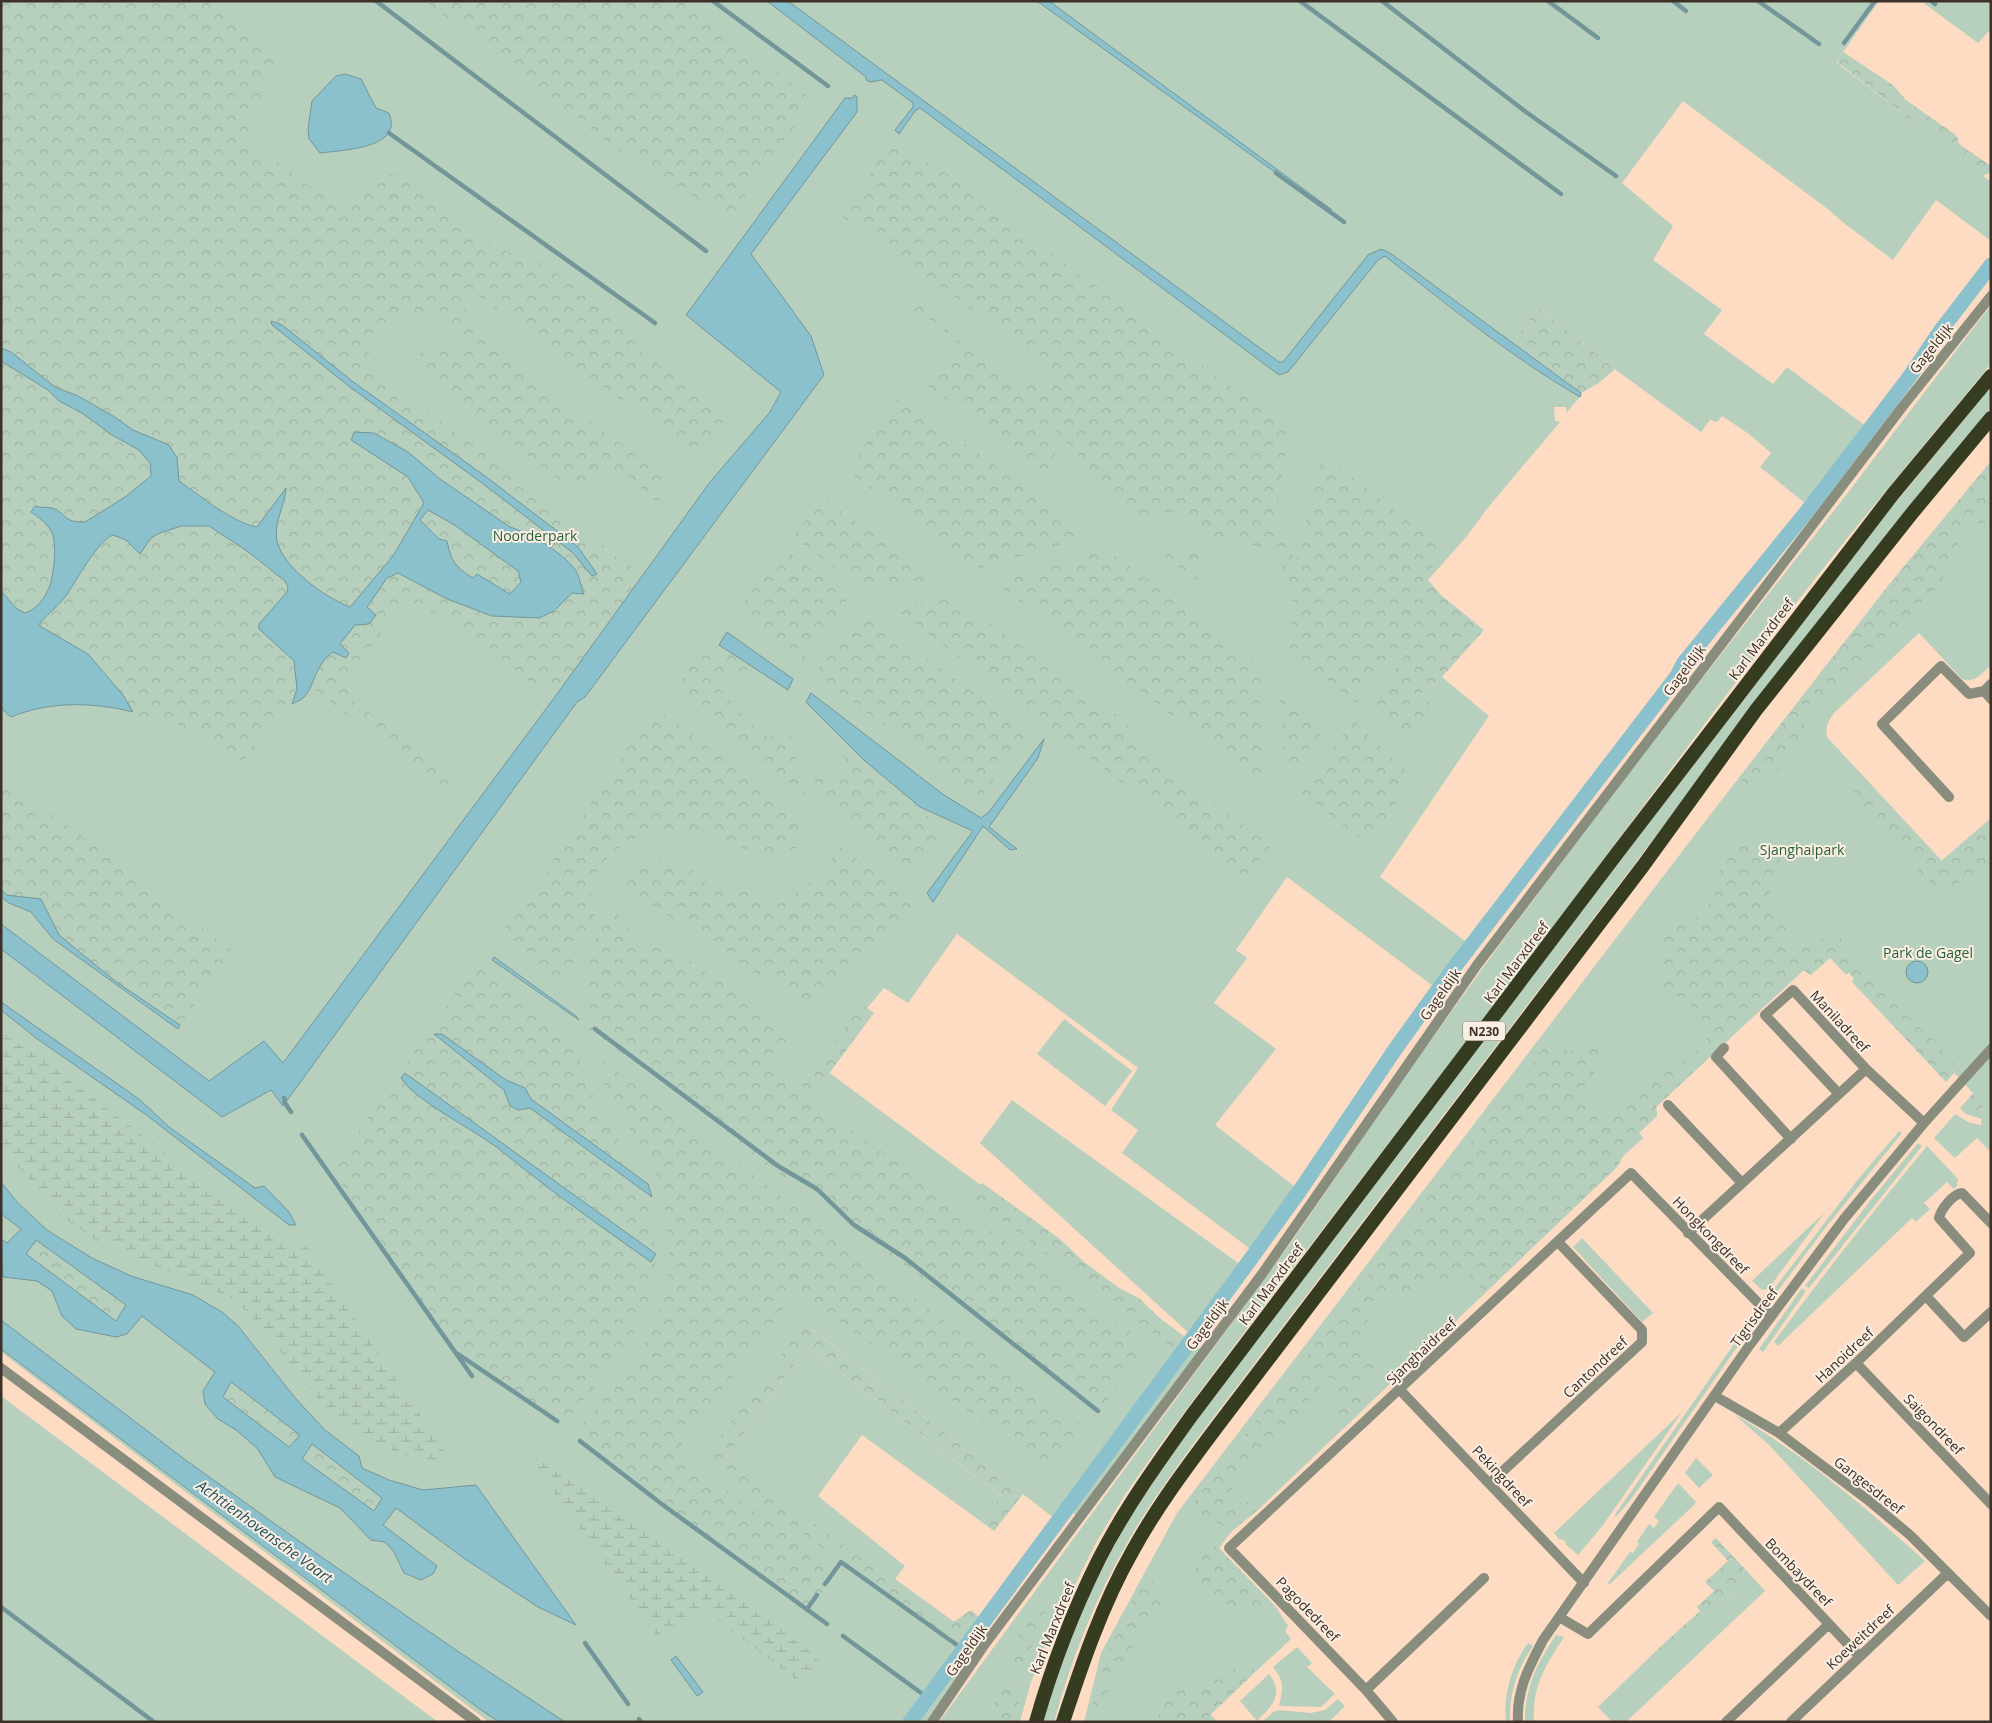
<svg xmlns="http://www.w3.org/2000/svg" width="1992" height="1723" viewBox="0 0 1992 1723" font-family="'Open Sans',sans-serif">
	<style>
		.green { fill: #b7d0bd }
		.forest { fill: url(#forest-crowns); fill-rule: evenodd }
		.wetland { fill: url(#wetland-marsh) }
		.water { fill: #8ac1cc; stroke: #73969a; fill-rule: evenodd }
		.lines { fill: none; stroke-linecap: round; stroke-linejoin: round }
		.stream { stroke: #73969a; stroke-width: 4.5 }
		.canal { stroke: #8ac1cc; stroke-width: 15 }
		.minor { stroke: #898d7e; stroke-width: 10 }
		.tertiary { stroke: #898d7e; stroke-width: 10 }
		.trunk { stroke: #353c20; stroke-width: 14 }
		.labels { text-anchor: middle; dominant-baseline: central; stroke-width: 4; stroke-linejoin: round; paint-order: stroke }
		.shield { fill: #fbeee3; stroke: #76695f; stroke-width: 1 }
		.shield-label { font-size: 12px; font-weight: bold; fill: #3d3026 }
		.street-label { font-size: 14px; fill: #3d3026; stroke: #fbeee3 }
		.park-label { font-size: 14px; fill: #26623b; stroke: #fbeee3 }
		.water-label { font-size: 15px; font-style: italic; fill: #205059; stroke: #fbeee3 }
	</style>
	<defs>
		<pattern id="forest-crowns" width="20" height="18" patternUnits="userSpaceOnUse" patternTransform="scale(1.25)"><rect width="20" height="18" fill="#b7d0bd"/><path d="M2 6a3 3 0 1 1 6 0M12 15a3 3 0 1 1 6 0" fill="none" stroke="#9eb3a2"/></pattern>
		<pattern id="wetland-marsh" width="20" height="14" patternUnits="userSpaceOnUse" patternTransform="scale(1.25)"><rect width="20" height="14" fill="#b7d0bd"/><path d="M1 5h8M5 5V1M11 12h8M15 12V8" fill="none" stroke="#9eb3a2"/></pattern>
	</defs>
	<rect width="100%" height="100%" fill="#fddcc3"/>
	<!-- green -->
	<path class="green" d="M1 1H776L913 103V107L900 132 915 111 920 108 1279 375 1288 372 1378 260 1385 256C1446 306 1512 358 1580 397L1566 413V407H1554L1555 421 1560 422 1490 505 1467 536 1428 580 1404 651 1408 654 1369 703 1421 694 1442 677 1489 716 1380 877 1473 947 1441 992 1287 877 1236 950 1247 958 1214 1003 1276 1049 1215 1125 1303 1193 1257 1254 1122 1153 1138 1130 1111 1110 1138 1068 957 934 908 1003 884 988 819 1065 1204 1351 1080 1518 1070 1511 1060 1523 813 1330 721 1455 754 1478 727 1457 807 1347 1002 1497 983 1523 862 1435 818 1496 905 1566 895 1579 985 1644 932 1722H489L1 1352Z
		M788 1H1037L1272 170 1322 203 1049 1H1879L1836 62 1991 182V241L1936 200 1893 260 1845 224 1829 210 1683 101 1622 183 1673 226 1653 260 1722 310 1704 334 1773 384 1787 367 1871 430 1811 508 1760 467 1771 453 1749 434 1722 416 1717 422 1710 420 1701 432 1620 373 1538 307 1513 344 1390 253 1381 249 1283 362H1279Z
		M1921 1H1991V29L1978 43Z
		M1991 305V364L1852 532 1778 626 1489 1012 1276 1290 1165 1438 1126 1493 1097 1541 1051 1632 1031 1682 1020 1722H1013C1018 1709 1023 1697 1016 1684L999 1679 989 1722H939L1292 1241 1398 1086 1495 951 1625 777 1843 499Z
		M1991 387V408L1821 619 1194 1443C1172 1474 1149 1505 1130 1538 1096 1596 1072 1657 1054 1722H1042L1052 1689 1087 1598 1130 1516 1151 1486 1181 1433 1873 530Z
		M1979 476 1991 490V665C1982 673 1975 684 1962 679L1919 633 1834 713C1828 722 1825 727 1827 737L1944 863 1991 823V1152L1977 1138 1955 1158 1934 1138 1955 1114 1970 1123 1981 1125 1983 1104 1834 942 1656 1107 1657 1116 1639 1133 1643 1138 1623 1156 1617 1167 1259 1509 1232 1531 1219 1548 1272 1608 1276 1607 1288 1626 1285 1631 1291 1639 1210 1714 1217 1722H1084L1101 1653 1177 1513 1710 815 1888 586Z
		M1064 1019 1132 1071 1105 1106 1037 1054Z
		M1012 1100 1248 1270 1199 1337 1190 1334 980 1143Z
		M1899 1131 1902 1133 1826 1227 1777 1292 1774 1289 1855 1183Z
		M1918 1143 1922 1146 1809 1288 1805 1286 1870 1201Z
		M1927 1146 1958 1179 1957 1186 1954 1189 1947 1182 1924 1203 1930 1209 1916 1222 1912 1218 1778 1346 1774 1342C1823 1275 1874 1210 1927 1146Z
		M1825 1212 1769 1288 1765 1290 1761 1289 1752 1281Z
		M1582 1238 1653 1313 1642 1322 1573 1247Z
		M1802 1288 1806 1291 1763 1352 1759 1349Z
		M1736 1341 1740 1343 1632 1498 1616 1517 1614 1516Z
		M1 1396 438 1722H1Z
		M1682 1412 1603 1525 1578 1555 1565 1544 1566 1542 1562 1539 1560 1540 1554 1533Z
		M1734 1414C1803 1454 1866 1508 1925 1561L1898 1585 1770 1446Z
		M1696 1458 1713 1475 1699 1488 1685 1473Z
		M1678 1483 1696 1502 1694 1505 1609 1585 1608 1583 1630 1552 1633 1553 1639 1544 1637 1542 1649 1524 1654 1528 1659 1521 1654 1517Z
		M1745 1569 1765 1591 1626 1722H1612L1598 1707 1657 1650 1661 1652 1707 1612 1732 1599Z
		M1556 1635 1564 1637C1545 1667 1532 1686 1534 1722H1525C1525 1686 1537 1664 1556 1635Z
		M1528 1643 1533 1646C1517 1669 1509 1694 1510 1722H1506C1503 1694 1512 1665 1528 1643Z
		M1297 1647 1312 1663 1307 1667 1335 1694 1321 1707 1279 1706C1283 1688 1285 1682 1273 1667Z
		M1269 1674C1285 1694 1272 1706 1257 1721L1240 1701Z
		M1338 1699 1345 1706 1329 1722H1262L1273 1712 1279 1710 1311 1713 1325 1710Z"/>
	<!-- forest -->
	<path class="forest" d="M1 1H206L231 18 281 59 268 69 262 100 248 125 249 142 256 147 334 204C343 202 353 201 361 195 376 184 378 171 399 175L477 234 519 258 533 257 625 322 642 353 729 416 694 453 474 293 458 295 474 324 554 396 670 478 658 503 623 472 565 485 471 412 418 366 422 349 473 345 437 316C423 320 413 315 401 307L362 363 472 444 642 575 557 694 535 686 499 658 421 605 413 604C382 622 364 659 348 689L350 698 456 779 452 793 310 687C314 674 321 660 333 652L346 657 349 653 340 644 355 625 369 624 376 615 366 607 387 577 399 573 447 599 492 616 554 611 572 593 522 531 510 527 440 479 408 452 374 433 357 445 408 477 424 503 393 556 350 607C327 597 278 566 277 538 277 521 285 506 286 489L257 527C241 524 193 494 181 482 178 479 171 452 169 445 136 435 109 412 78 397 70 393 61 391 53 386 35 374 21 357 1 348ZM272 325H282L352 381 485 476 578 547 592 576 573 553Z
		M425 1H684L813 100 729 219 625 155Z
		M1843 52 1893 85 1906 100 1957 136 1959 144 1991 166V172L1982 176 1836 61Z
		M893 140 958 181 1085 278 1289 430 1274 529 1296 561 1323 454 1438 545 1428 580 1441 595 1484 630 1442 677 1421 694 1438 712 1413 739 1369 703 1407 653 1398 647 1357 703 1286 651C1288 637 1292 623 1293 609 1294 600 1291 591 1289 582 1278 544 1239 539 1205 536L1201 527 1176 512 1134 516 1049 424 1058 475 1050 477 928 386 943 371 960 344 928 318 907 309V300L930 310 1023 385 1059 376 977 313 841 216Z
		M1538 307 1615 369 1599 383 1581 393 1513 344Z
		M1 361 48 390 59 401 82 413 112 435 139 450 150 463 151 477 125 497 85 522C61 523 63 508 42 508 43 527 47 520 52 532 55 540 54 549 54 556 52 577 49 605 25 613L17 609 1 591Z
		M900 395 1089 536 978 569 847 471Z
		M1991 461V524L1980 523 1970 526 1955 550 1948 569 1937 588 1887 637 1864 663 1816 703 1808 714 1797 746 1775 775 1759 784H1748L1738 779 1888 586Z
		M822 497 937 581 859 587 793 537Z
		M428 509 453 524 518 571 521 582 510 595 477 575 473 578C456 568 451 561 447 541L439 539 420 520Z
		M181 526H209L278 574 285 581 288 587 287 592 280 602V647L294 661 297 679 295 697 292 704 276 720 239 767C218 752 185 721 158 719 151 719 142 724 136 726L133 712 123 695 88 654 37 625C44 618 68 598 69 591 77 580 103 534 115 535 125 536 133 547 140 554 153 536 159 533 181 526Z
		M1153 547 1202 551V583L1176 566Z
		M784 548 849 598 801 663 735 614Z
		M1109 551 1265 667 1260 698 1265 765 1262 771 1254 777 996 583 1092 554Z
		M952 596 1126 721 1139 748 1148 757 1271 845 1245 877 889 604 936 601Z
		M864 609 1027 734 981 797 815 674Z
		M719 645 751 666 739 676 712 681 763 736 790 735 806 796 677 690 688 666Z
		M1280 698 1322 731 1298 765 1290 770 1286 769Z
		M662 712 803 819 798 848 765 856 688 828 644 833 615 850 595 874 588 906 596 913C578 940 575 950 569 982L546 975 505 945 501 932 545 875 553 861 629 746Z
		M1354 721 1413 778 1368 845 1299 791Z
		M805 745 832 787 852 771 842 754 865 761 886 778 939 826 937 847 911 872 821 802Z
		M1 775 233 951 180 1025 115 981 59 935 41 899 6 895 1 889Z
		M1861 783 1941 861 1991 818V881L1980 869C1970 876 1955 889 1942 888 1923 887 1901 842 1888 829 1878 820 1865 817 1853 812 1847 801 1853 792 1861 783Z
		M1759 841 1776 846 1780 857 1768 899 1770 911 1795 934 1773 936 1767 943 1766 952 1785 942H1806L1820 940 1834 931 1845 942 1848 952 1858 966 1903 1012 1936 1042 1958 1069 1946 1082 1852 982 1854 979 1849 973 1846 975 1830 958 1811 975 1803 970 1656 1107 1657 1116 1639 1133 1643 1138 1623 1156 1617 1167 1485 1292 1463 1269C1456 1275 1449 1281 1441 1283 1432 1286 1422 1285 1414 1288 1392 1295 1366 1311 1364 1336 1362 1350 1373 1354 1374 1364 1375 1375 1359 1385 1360 1399L1367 1406 1341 1431C1337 1426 1333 1423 1333 1417 1332 1404 1349 1378 1327 1377 1317 1390 1308 1406 1296 1417 1269 1441 1234 1460 1230 1499L1234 1503 1248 1502 1259 1509 1232 1531 1189 1508 1548 1042C1566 1053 1580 1057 1597 1043 1614 1064 1591 1069 1585 1086L1581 1089 1587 1103 1603 1111 1620 1105 1649 1087 1660 1071 1683 1061 1697 1051 1708 1038 1699 1026 1691 1006 1679 997H1661L1657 985 1667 971 1661 952 1665 931 1673 922 1696 917 1708 910 1714 879 1727 860 1738 848Z
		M838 845 917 904 902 929 805 1005 620 885 630 870 658 861 694 871 711 887 742 885 751 899 785 901 826 870Z
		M615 910 638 940 679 953 779 1022 788 1042 785 1055 771 1071 1134 1335C1141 1344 1142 1348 1138 1360L1097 1413 907 1267 843 1223 796 1184 768 1167 695 1106 589 1030C586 1002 580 969 594 942 599 931 608 921 615 910Z
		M475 965 576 1041C579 1084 621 1144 644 1182L531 1099 525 1088 506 1080 442 1034H434L504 1090 510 1106 518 1110 529 1108 648 1194 652 1216 655 1253 405 1073 404 1084C434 1107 468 1126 498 1149 548 1188 599 1225 651 1262L655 1256C659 1319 600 1382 562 1426L450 1341 331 1170Z
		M862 1004 874 1013 822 1083 808 1092 797 1082 810 1074Z
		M593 1053 1084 1427 1050 1469 796 1291 677 1451 836 1573 807 1613 573 1435 614 1388 644 1344 663 1299 670 1259 666 1214 660 1181 606 1089Z
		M1984 1081 1979 1092 1983 1100 1982 1119 1966 1114 1960 1108Z
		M982 1183 1060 1239 1103 1280 1139 1298 1175 1333 1189 1350 1184 1356 971 1198Z
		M36 1239 126 1305 116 1321 26 1254Z
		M805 1324 1023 1494 994 1531 983 1523 1001 1496 807 1347 727 1457 949 1625 971 1610 987 1624 966 1653 783 1519 705 1456Z
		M231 1382 300 1435 289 1447 223 1397Z
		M312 1443 382 1498 374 1511 302 1459Z
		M1716 1538 1745 1569 1732 1599 1707 1612 1667 1651 1661 1652 1657 1650 1660 1647 1700 1611 1697 1607 1714 1591 1705 1582 1728 1561 1711 1542Z
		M1206 1543 1219 1548 1276 1607C1267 1609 1257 1611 1249 1611 1232 1612 1198 1589 1196 1572 1195 1563 1202 1551 1206 1543Z
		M1143 1577C1188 1591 1141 1632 1128 1653 1124 1658 1123 1665 1120 1670 1111 1688 1102 1705 1089 1719L1104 1660Z
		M1046 1606 1048 1608C1038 1627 1033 1648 1021 1665L1010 1662V1645L1036 1614Z
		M1240 1667 1255 1670 1249 1678 1203 1722H1157C1161 1706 1172 1688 1190 1686 1196 1685 1203 1687 1209 1684 1220 1679 1229 1671 1240 1667Z
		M999 1678C1028 1682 1021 1702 1013 1722H989Z"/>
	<!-- wetland -->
	<path class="wetland" d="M1 1031 53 1067 276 1237 293 1246H306L451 1460C440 1460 427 1460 416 1458 375 1448 335 1420 309 1388 284 1357 262 1324 232 1298L97 1241 64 1218 1 1148Z
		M546 1455 819 1658 801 1683 701 1608 656 1636 531 1461Z"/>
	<!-- water -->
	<path class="water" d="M767 1H788L1279 362H1283L1368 255 1381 249 1390 253 1581 393 1580 397C1511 357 1447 305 1385 256L1378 260 1288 372 1279 375 920 108 915 111 899 134 895 130 913 107V103L882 80 870 82 866 80V77Z
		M1037 1H1049L1332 210 1272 170Z
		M345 74 361 79 376 108 389 113C404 149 342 150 320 153L309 139 308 129 312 101 336 76Z
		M854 95 857 97V112L751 254 811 336 824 375 585 697 577 702 283 1106 271 1090 222 1117 1 949V924L209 1081 264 1041 283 1063 557 694 710 482 770 412 781 392 686 315 845 98H853Z
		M271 321 282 325 352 381 485 476 578 547 597 574 592 576 573 553 482 483 350 387 272 325Z
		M1 348 11 352 55 387 78 396 113 416 133 430 169 445 177 458 179 481C199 495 233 523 257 527L286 488C285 506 273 524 277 541 283 568 326 598 350 607L393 556 424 503 408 477 351 440 355 432 374 433 408 452 440 479 510 527C530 533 560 551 574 568 579 574 581 586 584 594L572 593 554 611 539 618 492 616 447 599 398 573 387 578 367 607 376 615 369 624 355 625 340 644 349 653 346 658 333 652C314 665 315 687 303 698 300 701 295 702 292 704L297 689 294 661 259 629V624L287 592 288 587 285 581 247 551 209 526H181L160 533 151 538 140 554 126 540 113 535C98 541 79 576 69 591 67 598 44 618 38 625L88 654 123 695 133 712C94 702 49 701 11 717L1 708V591L17 609 25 613C35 610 43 601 47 592 54 581 58 541 51 531 47 523 38 517 31 512L35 506C41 508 46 507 52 508 66 512 62 523 85 522L125 497 151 476 150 463 139 450 112 435 82 413 59 401 48 390 1 361ZM428 510 453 524 518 571 521 582 510 594 477 574 473 578C456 568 451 561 447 541L439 539 420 520Z
		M727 632 793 679 788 690 719 645Z
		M811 693 944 795 981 818 988 813 1044 739 1038 758 989 827 1017 849 1010 850 983 826 933 902 927 893 973 831 920 807 865 761 806 702Z
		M1 889 6 895 41 899 59 935 115 981 180 1025 178 1029 53 939 31 912 9 903 1 897Z
		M494 957 576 1016 579 1020 492 960Z
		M1906 972a11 11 0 1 1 22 0a11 11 0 1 1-22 0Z
		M1 1002 139 1099 169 1127 255 1188 264 1186 289 1212 296 1225H289L145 1114 36 1038 1 1010Z
		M434 1034H442L506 1080 525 1088 531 1099 648 1184 652 1197 530 1108 518 1110 510 1106 504 1090Z
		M405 1073 656 1254 651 1262C600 1226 548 1189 499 1149 475 1130 415 1101 401 1078Z
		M1 1182 17 1202 47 1230 92 1258 131 1276 193 1295 222 1312 238 1326 296 1399 325 1430 359 1456 362 1468 389 1480 423 1490 476 1485 576 1625 538 1607 465 1559 396 1508 383 1525 437 1566 433 1574 421 1580 404 1573 394 1552 385 1542 371 1540 340 1508 275 1477 257 1448 236 1430 218 1419 205 1404 203 1391 215 1372 142 1316 127 1334 116 1337 76 1329 62 1316 52 1291 37 1281 3 1277 1 1239 7 1243 21 1229 1 1214ZM36 1240 126 1305 116 1321 26 1254ZM231 1382 300 1435 289 1447 223 1397ZM312 1444 382 1498 374 1511 302 1459Z
		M1 1320 187 1461 320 1556 453 1648 565 1722H499L481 1710 1 1349Z
		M676 1656 703 1692 697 1696 671 1660Z"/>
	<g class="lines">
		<!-- stream -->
		<path class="stream" d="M376 1 706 251
			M713 1 828 86
			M1300 1 1561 194
			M1382 1 1526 112 1616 176
			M1548 1 1598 38
			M1673 1 1686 11
			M1758 1 1819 44
			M1931 1 1935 4
			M1844 43 1875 1
			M389 133 655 323
			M1276 173 1344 222
			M595 1029 778 1166 817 1189 854 1225 905 1258 1098 1411
			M284 1098 285 1103 291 1112
			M302 1135 472 1376
			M458 1354 557 1421
			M580 1441 663 1505 827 1624
			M825 1584 841 1562 964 1650
			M1 1607 154 1722
			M807 1609 817 1595
			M843 1636 928 1698
			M585 1643 628 1704
			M639 1719 641 1722"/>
		<!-- canal -->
		<path class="canal" d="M910 1722 1250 1260 1301 1189 1396 1048 1453 969 1677 676 1683 664 1808 510 1910 376 1941 330 1991 265"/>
		<!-- minor -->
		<path class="minor" d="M1991 684 1984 691 1991 699
			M1949 797 1882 724 1941 666 1969 694 1984 691
			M1724 1048 1716 1057 1791 1139
			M1839 1094 1765 1015 1793 990 1866 1069 1924 1123
			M1668 1105 1742 1183
			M1688 1233 1866 1069
			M1926 1296 1964 1337 1991 1312
			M1856 1363 1991 1504
			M1400 1390 1584 1583
			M1715 1396 1779 1433 1868 1500 1910 1535 1991 1616
			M1779 1433 1856 1363 1970 1253 1939 1218C1941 1209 1953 1194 1962 1193L1991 1223
			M1490 1483 1642 1342V1330L1558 1242
			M1559 1617 1588 1634 1719 1507 1859 1656
			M1366 1690 1484 1578
			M932 1722 985 1644 1262 1274 1477 965 1903 406 1991 296
			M1393 1722 1366 1690 1229 1548 1631 1173 1771 1316
			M1518 1722C1516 1691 1529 1667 1543 1640L1749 1346 1844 1219 1924 1123 1991 1049
			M1726 1722 1829 1624
			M1791 1722 1948 1573"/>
		<!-- tertiary -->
		<path class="tertiary" d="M1 1368 476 1722"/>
		<!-- trunk -->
		<path class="trunk" d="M1036 1722C1052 1666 1073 1611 1099 1559 1125 1508 1159 1461 1192 1415L1618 852 1893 494 1991 376
			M1063 1722C1082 1664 1102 1605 1132 1552 1156 1508 1186 1468 1216 1428L1643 866 1756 710 1913 512 1991 418"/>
	</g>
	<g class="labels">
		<!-- shield labels -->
		<rect class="shield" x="1463" y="1021.5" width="42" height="19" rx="4"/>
		<g class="shield-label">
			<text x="1484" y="1031">N230</text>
		</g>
		<!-- street labels -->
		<g class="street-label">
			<text transform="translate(1931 348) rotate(-51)">Gageldijk</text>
			<text transform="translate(1761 639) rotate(-53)">Karl Marxdreef</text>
			<text transform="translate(1684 670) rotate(-53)">Gageldijk</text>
			<text transform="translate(1516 962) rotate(-53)">Karl Marxdreef</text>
			<text transform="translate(1440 994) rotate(-55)">Gageldijk</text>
			<text transform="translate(1840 1021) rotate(47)">Maniladreef</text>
			<text transform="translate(1711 1235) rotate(46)">Hongkongdreef</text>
			<text transform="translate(1271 1284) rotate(-53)">Karl Marxdreef</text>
			<text transform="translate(1754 1317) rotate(-54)">Tigrisdreef</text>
			<text transform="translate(1207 1324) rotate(-53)">Gageldijk</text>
			<text transform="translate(1421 1351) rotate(-43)">Sjanghaidreef</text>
			<text transform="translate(1844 1355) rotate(-43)">Hanoidreef</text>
			<text transform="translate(1595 1367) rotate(-43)">Cantondreef</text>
			<text transform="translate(1934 1424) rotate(46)">Saigondreef</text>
			<text transform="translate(1502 1476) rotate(47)">Pekingdreef</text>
			<text transform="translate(1869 1485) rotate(38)">Gangesdreef</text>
			<text transform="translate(1799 1572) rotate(46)">Bombaydreef</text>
			<text transform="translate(1308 1609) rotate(46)">Pagodedreef</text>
			<text transform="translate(1052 1628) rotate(-68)">Karl Marxdreef</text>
			<text transform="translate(1860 1637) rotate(-43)">Koeweitdreef</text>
			<text transform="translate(966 1650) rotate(-55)">Gageldijk</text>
		</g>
		<!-- park labels -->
		<g class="park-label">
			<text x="535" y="535">Noorderpark</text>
			<text x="1802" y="849">Sjanghaipark</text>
			<text x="1928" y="952">Park de Gagel</text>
		</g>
		<!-- water labels -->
		<g class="water-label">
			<text transform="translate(265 1531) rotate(36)">Achttienhovensche Vaart</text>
		</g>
	</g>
	<!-- border -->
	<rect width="1992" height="1723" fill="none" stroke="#3d3026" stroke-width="5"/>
</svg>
